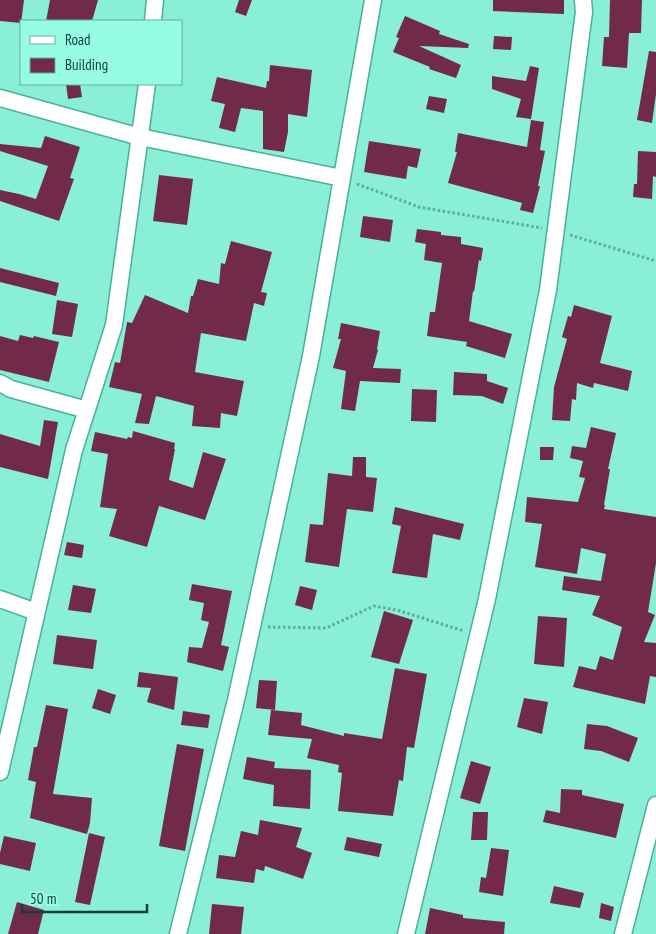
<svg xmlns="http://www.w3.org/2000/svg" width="656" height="934" viewBox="0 0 656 934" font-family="'PT Sans Narrow',sans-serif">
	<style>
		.building { fill: #712b49 }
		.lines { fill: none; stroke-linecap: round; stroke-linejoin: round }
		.minor-casing { stroke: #48b19a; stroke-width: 19 }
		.path { stroke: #5dad9a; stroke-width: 3; stroke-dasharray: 2.5 2.5; stroke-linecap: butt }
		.minor { stroke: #fff; stroke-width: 16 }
	</style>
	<rect width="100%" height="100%" fill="#89efd6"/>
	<!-- building -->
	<path class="building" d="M0 0H24L21 23 0 21Z
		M50 0H98L92 21H46Z
		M239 0H252L246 16 235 12Z
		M493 0H564V14L493 11Z
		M610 0H642L641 33H629L627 68 602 66 604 37H609Z
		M405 16 440 31 439 34 469 44 468 48 419 46 461 65 456 78 429 69 430 67 393 52 399 38 396 37Z
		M494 36 512 37 511 50 493 49Z
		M649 51 656 52V94L652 123 637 120Z
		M270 65 312 70 307 117 288 114V132L284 152 263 149V111L241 108 235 132 219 128 225 104 211 101 217 77 266 88 267 81H269Z
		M530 66 539 68 531 119 516 117 521 99 492 89V76L526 81Z
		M66 84H80L82 97 68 99Z
		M429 96 447 99 444 113 426 109Z
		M531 120 544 122 540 150 545 151 538 186H540L533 213 520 210 522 203 448 183 457 152H455L458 133 527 147Z
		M45 136 80 147 70 178 74 179 59 221 0 201V190L19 194 36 199 48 166 0 151V144L41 148Z
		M369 141 421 149 417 168 408 166 406 179 364 172Z
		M638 151 656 152V177L653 176 652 199 633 197 634 184H637Z
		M159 175 193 179 187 225 153 221Z
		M363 216 393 220 390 242 360 237Z
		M417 229 441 232V235L461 237V244L483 248 481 261 479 260 474 292 473 291 469 321 512 334 505 358 466 346 467 342 427 336 430 312H435L442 263 424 260 426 244 415 242Z
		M231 241 272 252 261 292 267 293 264 306 254 303 246 341 201 333 195 372 244 381 237 416 221 413 220 428 192 426 194 406 156 396 149 424 135 423 142 394 109 387 115 362 120 363 127 322 132 323 145 295 188 313 191 296H193L198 279 219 284 221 263 225 264Z
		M0 268 59 283 56 296 0 282Z
		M57 300 78 304 72 337 52 334Z
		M574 305 612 316 600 363 632 371 628 391 594 383 593 388 577 383 576 400 572 399 570 421 552 420 554 387 567 339 562 337 568 316 571 317Z
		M341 323 380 331 377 349 378 350 373 368 401 369 400 383 360 381 355 411 341 409 346 371 333 368 341 339H338Z
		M20 335 33 338 34 336 59 342 49 382 0 370V336L18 341Z
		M454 372 487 374V381L508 388 503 404 482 396 453 395Z
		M412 389 437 390 436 422 411 421Z
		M44 420 58 422 48 479 0 467V434L40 446Z
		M591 427 616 433 608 469H610L604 505H605L604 509 656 517V563L648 612 655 615 644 642 656 643V677L650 676 645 704 573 687 579 666 596 670 600 656 613 660 622 627 592 615 600 596 562 590 564 576 601 581 606 554 581 548 577 574 535 567 542 524 525 522 527 497 578 502 585 478 579 477 583 461 570 458 572 446 586 448Z
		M133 431 175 443 174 449H175L169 480 193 488 203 452 226 459 205 520 159 506 147 547 109 536 117 509 100 507 108 454 91 451 95 432 127 439 128 437 132 438Z
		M540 447H554L553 460H540Z
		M353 457H366V477L377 478 373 512 347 509 339 567 305 562 310 524 323 525 328 473 352 476Z
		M395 507 464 524 460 540 433 534 427 578 392 573 401 526 392 524Z
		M67 542 84 545 82 558 64 555Z
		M192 584 232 591 221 645 229 647 223 671 187 662 189 647 202 648 209 622 201 620 204 603 189 600Z
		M73 585 96 589 91 613 68 610Z
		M300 586 317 590 312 610 295 605Z
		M384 611 413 620 399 664 371 657Z
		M538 616 567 618 564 667 534 664Z
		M57 635 97 640 93 669 53 664Z
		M395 668 427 674 414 748 407 747 403 781 399 780 393 816 338 811 342 773 338 772 339 765 307 758 312 739 268 735 271 710 302 713 301 725 344 736V733L382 739Z
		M139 672 178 677 174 710 147 702 151 688 137 687Z
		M259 680 277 681 275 710 256 708Z
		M98 689 116 695 110 714 92 708Z
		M524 698 548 702 542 734 517 727Z
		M46 705 68 709 53 794 92 798 90 823 87 834 30 818 36 782 28 780 34 747H37Z
		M183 711 210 715 208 728 181 725Z
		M587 724 607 726 638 738 629 762 601 751 584 749Z
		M177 744 204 749 185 851 159 846Z
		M247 757 275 762 274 768 311 770 310 809 273 806 274 785 243 779Z
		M471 761 491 767 480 804 460 798Z
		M561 789 582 790V795L624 804 616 838 543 822 546 810 560 813Z
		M473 812H488L487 840H471Z
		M260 820 302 828 296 847 312 853 303 879 265 866 264 871 256 869 254 883 216 878 219 855 235 857 241 831 258 835Z
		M89 833 105 837 90 905 75 902Z
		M4 836 36 843 30 871 0 864V853Z
		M347 837 382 844 379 857 344 850Z
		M491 848 509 850 503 896 479 892 481 877 486 878Z
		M554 886 584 893 580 908 550 903Z
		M17 902 44 910 38 934H8Z
		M601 903 614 907 611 921 599 918Z
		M212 904 244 907 241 934H209Z
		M430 908 463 915V918L505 922 504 934H425Z"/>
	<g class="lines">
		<defs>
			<path id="minor" d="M153 21 155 0
				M0 98 140 137 342 178
				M0 383 11 389 87 410
				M0 599 36 612
				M0 772 74 450 114 325 147 84
				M178 934 236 700 311 356 373 0
				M406 934 487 599 548 290 584 12 583 0
				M623 934 656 805"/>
		</defs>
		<!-- minor casing -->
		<use href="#minor" class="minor-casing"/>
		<!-- path -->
		<path class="path" d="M357 184 419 207 542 228
			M570 235 656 261
			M268 627 326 628 374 606 397 610 464 631"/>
		<!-- minor -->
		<use href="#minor" class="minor"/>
	</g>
	<!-- legend -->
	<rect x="20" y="20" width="162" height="65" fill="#96fde4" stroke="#62b29f"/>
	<rect x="30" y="36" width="25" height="8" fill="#ffffff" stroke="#62b29f"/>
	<text x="65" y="45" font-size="15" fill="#144137">Road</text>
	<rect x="30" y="58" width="25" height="15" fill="#712b49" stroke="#62b29f"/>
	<text x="65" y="70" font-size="15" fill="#144137">Building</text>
	<!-- scale -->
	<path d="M22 904v8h125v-8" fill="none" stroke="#144137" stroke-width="2.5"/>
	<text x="30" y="904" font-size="15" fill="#144137" stroke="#96fde4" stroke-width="4" paint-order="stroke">50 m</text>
</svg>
